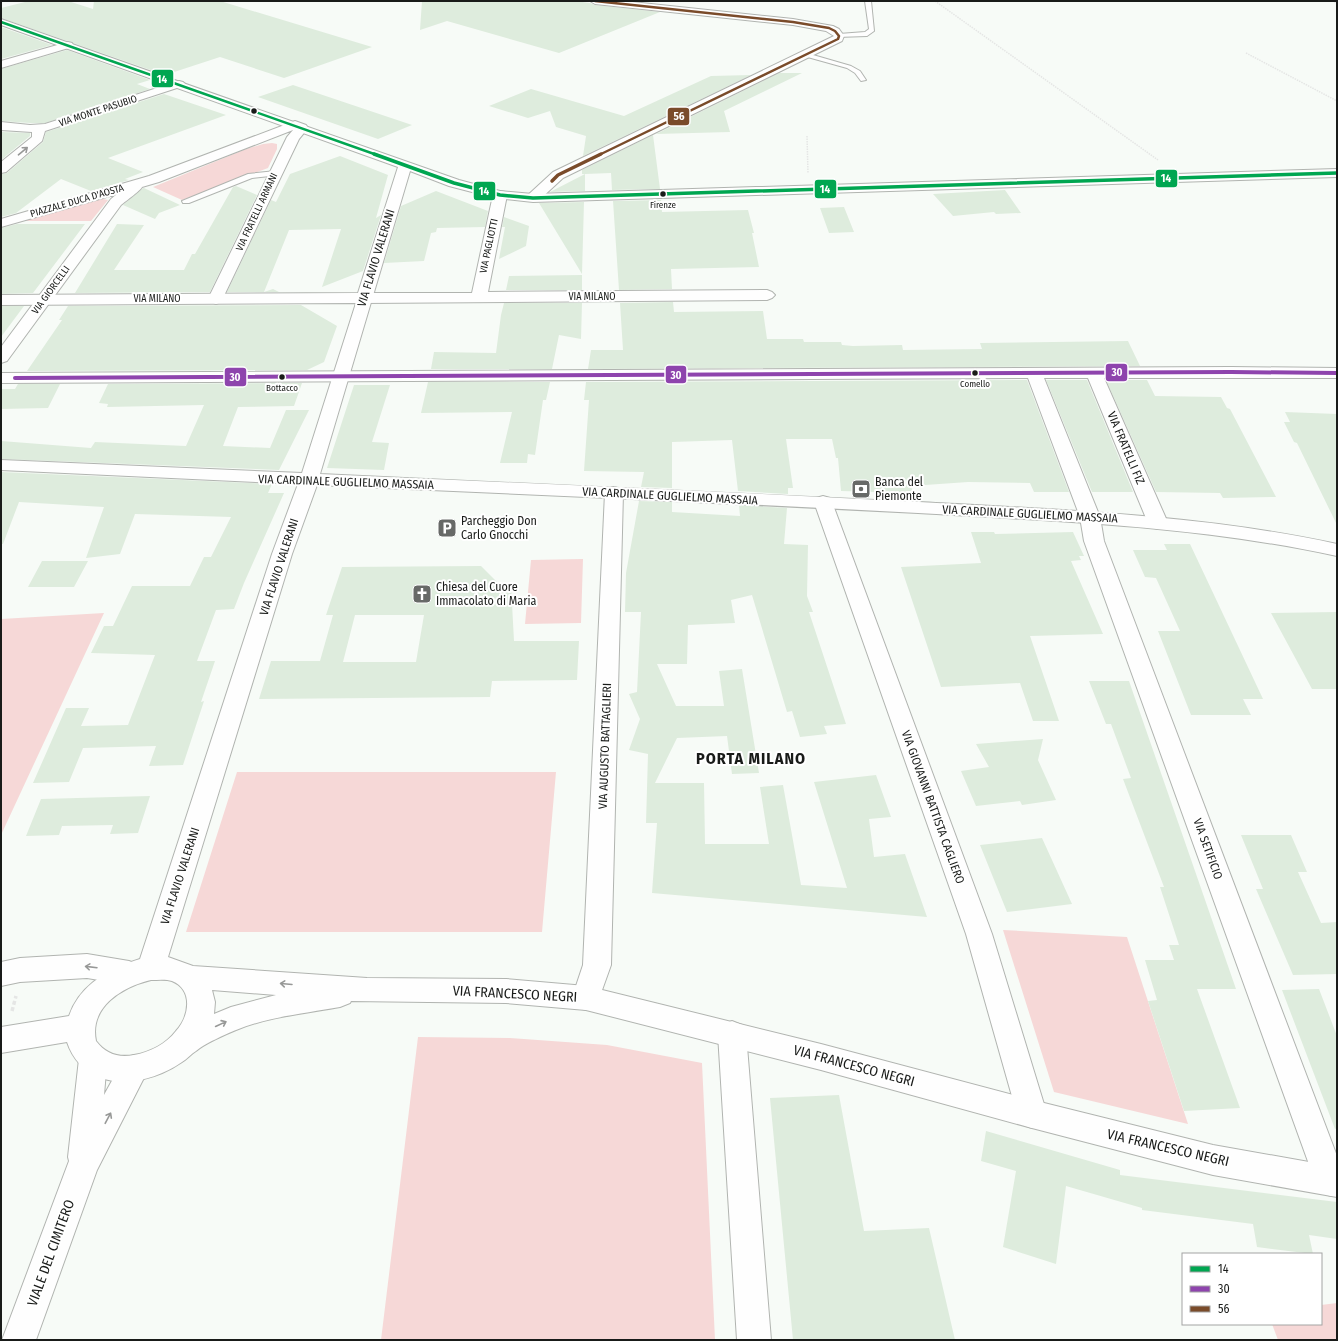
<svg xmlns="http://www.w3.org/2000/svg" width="1338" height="1341" viewBox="0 0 1338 1341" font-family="'Fira Sans Condensed',sans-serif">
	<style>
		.green { fill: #f6d8d7 }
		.building { fill: #deecdd; fill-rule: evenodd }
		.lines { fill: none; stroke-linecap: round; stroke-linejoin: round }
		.lane-casing { stroke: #b1b4b0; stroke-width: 2 }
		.street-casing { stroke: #b1b4b0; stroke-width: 2 }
		.secondary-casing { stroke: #b1b4b0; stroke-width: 2 }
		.path-far1 { stroke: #e5e6e5; stroke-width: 1.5; stroke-dasharray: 1.5 1; stroke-linecap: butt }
		.path { stroke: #e5e6e5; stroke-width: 3.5; stroke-dasharray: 4 2.5; stroke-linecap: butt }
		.lane { fill: #fefefe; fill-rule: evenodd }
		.street { fill: #fefefe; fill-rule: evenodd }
		.secondary { fill: #fefefe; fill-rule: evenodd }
		.bus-1-far1-casing { stroke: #fff; stroke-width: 4 }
		.bus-1-casing { stroke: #fff; stroke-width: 5.5 }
		.bus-2-casing { stroke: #fff; stroke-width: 6 }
		.bus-3-far1-casing { stroke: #fff; stroke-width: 4 }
		.bus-3-casing { stroke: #fff; stroke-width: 5.5 }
		.bus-1-far1 { stroke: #00a651; stroke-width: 2.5 }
		.bus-1 { stroke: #00a651; stroke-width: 3.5 }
		.bus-2 { stroke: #8e44ad; stroke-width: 4 }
		.bus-3-far1 { stroke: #7a4b2a; stroke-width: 2.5 }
		.bus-3 { stroke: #7a4b2a; stroke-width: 3.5 }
		.oneway { stroke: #979897 }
		.bus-dot { fill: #191b19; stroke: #fff; stroke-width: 1.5 }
		.labels { text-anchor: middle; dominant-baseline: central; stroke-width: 4; stroke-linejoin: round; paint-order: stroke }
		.far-bus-label { font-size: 9px; fill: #191b19; stroke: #fff }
		.far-street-label { font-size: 10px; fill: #191b19; stroke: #fff }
		.street-label { font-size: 12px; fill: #191b19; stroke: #fff }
		.poi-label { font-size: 12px; fill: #191b19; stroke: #fff; text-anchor: start }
		.near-street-label { font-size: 14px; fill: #191b19; stroke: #fff }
		.district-label { font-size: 16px; font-weight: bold; letter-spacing: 1px; fill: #191b19; stroke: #fff }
		.line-badge { stroke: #fff; stroke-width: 1.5 }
		.badge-label { font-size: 11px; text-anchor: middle; font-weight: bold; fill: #fff }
	</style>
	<rect width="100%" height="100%" fill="#f7fbf7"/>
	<!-- green -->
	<path class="green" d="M272 143 277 144V149L268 168 182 200 153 187 246 149 263 144Z
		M98 198 108 200 91 221H15Z
		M583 559 581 623 525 624 531 560Z
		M104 613 1 835V619Z
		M237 772H556L542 932H186Z
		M1003 930 1127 937 1188 1124 1054 1092Z
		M418 1037 510 1038 607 1045 702 1063 715 1340H381Z
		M1337 1303V1340H1278L1272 1324H1321V1305Z"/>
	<!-- building -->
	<path class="building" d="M29 1H68L93 9 94 1H220L372 47 284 78 220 57 165 75 1 18V8Z
		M422 1H575L590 3 595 5 660 12 559 53 447 21 420 30Z
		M1 27 52 45 1 59Z
		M67 50 150 80 137 84 150 89 45 123H30L1 121V69Z
		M779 73H802L724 111 730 132 656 134Z
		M751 75 583 156 586 136 556 127 550 111 528 118 489 106 531 89 624 116 711 76Z
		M293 85 412 125 378 139 258 97Z
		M164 94 226 115 108 158 143 172 125 179 129 180 91 191 61 179 16 213 1 217V174L7 173 43 142 46 132Z
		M1 132 30 133V136L1 160Z
		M653 135 660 189 612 190 611 173 585 174V191L550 192 585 174H582V170Z
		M340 156 388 175 376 218 381 215 363 271 322 287 341 229 289 230 264 292 273 289 279 292H227L271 200 276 202 290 174Z
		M236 186 257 195 210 292 75 293 117 224 144 225 114 270H184L192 254H195L233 187Z
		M143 188H144L180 205 159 213 155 219 123 205Z
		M1005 190 1021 213 996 214 994 212 953 216 933 194Z
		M436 191 488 211 485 227 437 228 436 232 431 233 424 261 384 263 401 206Z
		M661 200 662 212 748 210 754 233H752L759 267 671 269 672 289 619 290 613 201Z
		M584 202 582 274 539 203Z
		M844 207 854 232 829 233 820 208Z
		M504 217 529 226 526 246 499 259 505 227H502Z
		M17 224H85L33 293 1 294V228Z
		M582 275V290H506L509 276Z
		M673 302 674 312 763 311 767 339H803L804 342H841L842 345 853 346 902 345 903 350 982 349 980 343 1128 341 1140 366 588 369 591 350H623L620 303Z
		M504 303H582L581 339 559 335 552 369H431L434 352 496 353 501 315Z
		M301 305 337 326 324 362 307 370 27 371 62 320H59L68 306Z
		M1 306H24L1 337Z
		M1027 380 1069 492H1034L1030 483 968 482 911 486 913 493 841 491 838 458H836L832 439H786L793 488H788V494L738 491 732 440 672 442V488L641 487 644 472 584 471 589 400H584L586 382Z
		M1046 380H1087L1133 492H1092Z
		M1106 380H1147L1155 396 1221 397 1227 408 1230 409 1276 497 1223 498 1220 493 1156 492Z
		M428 382H550L546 400H543L535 455 528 454 527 463H500L512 412 421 413Z
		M302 383 294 406 238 407 223 446 270 448 286 410H309L279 470 1 459V441L91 448 95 442 186 446 204 405 107 407 108 404 99 403 108 384Z
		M18 384H60L48 408 1 409V389H15Z
		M354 385H390L372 442 389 443 384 470 327 468Z
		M1285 412 1337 414V525L1297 443 1294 442 1284 422H1290Z
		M1 472 272 484 268 493H284L244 583 234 609 216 610 197 661H215L201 702 204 701 183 765 149 766 156 746 83 748 69 782 33 783 66 708H89L81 726 128 725 155 655 91 653 104 626H113L132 586H190L204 557H211L231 517 135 514 120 554 86 558 104 507 19 502 3 544H1Z
		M639 501 672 502V512L740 516 739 505 787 508 784 544 808 545 807 596 813 612H809L846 724 824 726 827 734 800 737 792 711 787 712 752 595 731 600 735 623 688 625 687 664H657L676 706H724L719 671 742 669 759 773 732 774 727 736 677 738 655 783H704L705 844H769L760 787 783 785 801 885 847 888 814 782 876 775 891 817 869 819 874 857 905 854 927 917 652 893 657 823H646L648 754 629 750 640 719 629 694 637 692 641 612H625L626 573Z
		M971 532H994L995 534 1073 532 1084 556H1079L1081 560 1071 561 1103 634 1030 636 1059 721H1033L1020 683 941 687 901 567 981 563Z
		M1164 544H1190L1263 699H1243L1251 715H1191L1158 631H1180L1156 578 1145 577 1133 550H1167Z
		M42 561H88L74 587H28Z
		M481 566 499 584 511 585 514 641H579L577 680 492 681 490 697 259 699 271 661H320L333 615H326L342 567ZM355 615H424L416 662H343Z
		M1337 612V689H1312L1271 613Z
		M1089 681H1129L1236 989H1197L1240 1108 1184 1111 1148 1001 1157 1000 1145 960H1174L1169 945H1179L1160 887H1164L1123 779 1131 778 1111 724H1106Z
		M1043 739 1038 760 1056 800 1022 805 1020 801 976 806 961 771 989 767 976 744Z
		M150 796 138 833 110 834 113 825 62 826 59 835 26 836 41 799Z
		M1241 835H1291L1307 872H1298L1321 923 1337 922V974L1293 975 1256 889H1263Z
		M1042 838 1072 904 1007 912 980 845Z
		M1319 989 1337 1036V1128L1335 1129 1282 990Z
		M839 1095 864 1231 929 1228 955 1340H793L770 1098Z
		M986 1131 1120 1170V1175L1337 1202V1239L1309 1235 1313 1254 1257 1247 1253 1224 1142 1210V1208L1066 1186 1056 1264 1003 1247 1016 1171 981 1161Z"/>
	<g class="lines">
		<defs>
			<path id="lane" d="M865 1H871L874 31 867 36 837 37V35L839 34 865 32 869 29Z
				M806 53 851 66 860 71 866 80 861 81 855 73 847 68 804 56V54Z
				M276 171 280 173 279 175 252 178 189 203H183L182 201 248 174Z"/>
			<path id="street" d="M590 1H623L793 19 833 26 839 29 844 36 842 41 563 178 538 201H528L526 198 528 195 553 172 834 36 826 31 793 25 595 4Z
				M68 42 72 43 73 45 72 47 1 68V61Z
				M179 81 183 82 185 84 183 86 45 131 42 141 6 172 1 173V162L32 137V132L1 130V122L30 125 45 124Z
				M295 121 306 125 308 128 299 139 221 302 216 304 211 302 208 299 287 137 293 130 159 182 142 187C141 190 126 201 121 205L7 361 1 363V347L111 199 117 194 1 227V219L149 176Z
				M500 191 505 192 507 195 488 292 767 290 772 292 775 295 772 298 767 300 363 303 358 301 355 298 358 295 363 293H472L493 195 495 192Z
				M1231 367 1337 368V378H1104L1168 523 1165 527 1158 529 1151 527 1148 523 1088 378H1044L1100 517 1104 541 1337 1156V1194L1331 1196 1320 1192 1315 1181 1084 541 1080 517 1028 378 1 383V373Z
				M614 487 621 489 623 493 611 965 596 1007 586 1010 576 1007 572 998 583 965 605 493 607 489Z
				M823 496 830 498 832 502 992 934 1047 1114 1043 1124 1032 1128 1021 1124 1017 1114 966 934 814 502 816 498Z
				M87 954 129 961 139 965 143 973 139 981 129 985 87 978 20 982 1 986V962L20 958Z
				M732 1021 742 1025 746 1034 771 1340H737L718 1034 722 1025Z
				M93 1046 103 1050 107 1059 104 1095 124 1059 134 1055 144 1059 149 1068 97 1170 36 1340H2L69 1161 68 1157 79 1059 83 1050Z"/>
			<path id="secondary" d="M1 19 459 180 500 191 533 194 1337 169V177L533 202 495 198 449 186 410 171 320 474C520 483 720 491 919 502 1059 510 1199 514 1337 544V556C1199 526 1059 521 918 513 718 502 517 494 317 485L292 554 168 957 193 966 367 978 506 979 586 986 821 1044 1032 1100 1213 1145 1337 1167V1197L1213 1175 1032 1128 821 1070 586 1010 506 1003 351 1001 350 1003 340 1007C307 1013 267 1017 236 1030 226 1034 204 1044 196 1051 191 1054 187 1059 182 1062 159 1078 127 1087 101 1078 84 1071 73 1060 67 1042L1 1053V1027L69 1016C80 984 110 968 140 959L272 554 298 484 1 470V460L302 473 356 303 1 305V295L358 293 398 167 1 25ZM151 980C158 980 166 979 172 981 194 990 189 1017 176 1031 166 1044 150 1052 134 1055 118 1058 106 1054 96 1041 89 1007 122 987 151 980ZM212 990 276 995 231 1007 214 1014 215 1002Z"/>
		</defs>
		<!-- lane casing -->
		<use href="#lane" class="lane-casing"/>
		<!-- street casing -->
		<use href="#street" class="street-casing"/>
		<!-- secondary casing -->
		<use href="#secondary" class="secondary-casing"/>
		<!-- path-far1 -->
		<path class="path-far1" d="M935 1 1158 160
			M1332 1 1337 3
			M1246 53 1337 101
			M807 136 808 173"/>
		<!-- path -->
		<path class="path" d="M12 1011 16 996"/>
		<!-- lane -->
		<use href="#lane" class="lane"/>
		<!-- street -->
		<use href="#street" class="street"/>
		<!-- secondary -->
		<use href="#secondary" class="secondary"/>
		<defs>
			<path id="bus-1-far1" d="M1 22 377 155"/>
			<path id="bus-1" d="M374 154 454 183 500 195 533 198 1337 173"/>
			<path id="bus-2" d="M15 378 1231 372 1337 373"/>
			<path id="bus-3-far1" d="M595 1 793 22 829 28 835 31 839 36 838 39 599 155"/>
			<path id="bus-3" d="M552 181 558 175 601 154"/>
		</defs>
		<!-- bus-1-far1 casing -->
		<use href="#bus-1-far1" class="bus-1-far1-casing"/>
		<!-- bus-1 casing -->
		<use href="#bus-1" class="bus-1-casing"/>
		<!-- bus-2 casing -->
		<use href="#bus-2" class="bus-2-casing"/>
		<!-- bus-3-far1 casing -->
		<use href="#bus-3-far1" class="bus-3-far1-casing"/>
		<!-- bus-3 casing -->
		<use href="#bus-3" class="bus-3-casing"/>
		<!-- bus-1-far1 -->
		<use href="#bus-1-far1" class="bus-1-far1"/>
		<!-- bus-1 -->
		<use href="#bus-1" class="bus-1"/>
		<!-- bus-2 -->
		<use href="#bus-2" class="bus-2"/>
		<!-- bus-3-far1 -->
		<use href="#bus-3-far1" class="bus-3-far1"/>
		<!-- bus-3 -->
		<use href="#bus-3" class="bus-3"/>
	</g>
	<!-- one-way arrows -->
	<defs><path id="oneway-shaft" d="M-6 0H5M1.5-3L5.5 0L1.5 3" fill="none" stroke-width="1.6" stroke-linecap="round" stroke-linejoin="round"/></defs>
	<g class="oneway">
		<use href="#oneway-shaft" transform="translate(23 151) rotate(-40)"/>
		<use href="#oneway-shaft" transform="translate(91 967) rotate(-173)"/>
		<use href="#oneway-shaft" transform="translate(286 984) rotate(-175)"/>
		<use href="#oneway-shaft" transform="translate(221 1024) rotate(-25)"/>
		<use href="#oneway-shaft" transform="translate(108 1118) rotate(-62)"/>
	</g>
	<!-- icons -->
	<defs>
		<symbol id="bank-square" viewBox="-11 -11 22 22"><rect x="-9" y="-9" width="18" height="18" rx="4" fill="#676967" stroke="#fff"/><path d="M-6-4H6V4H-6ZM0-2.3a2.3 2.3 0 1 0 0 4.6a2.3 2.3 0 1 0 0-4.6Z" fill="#fff"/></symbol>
		<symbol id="parking-square" viewBox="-11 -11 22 22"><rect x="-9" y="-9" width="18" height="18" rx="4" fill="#676967" stroke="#fff"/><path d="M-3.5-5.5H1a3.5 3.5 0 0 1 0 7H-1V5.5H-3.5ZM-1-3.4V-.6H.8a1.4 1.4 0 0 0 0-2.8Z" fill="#fff"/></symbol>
		<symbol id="church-square" viewBox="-11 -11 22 22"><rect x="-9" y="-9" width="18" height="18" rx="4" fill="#676967" stroke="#fff"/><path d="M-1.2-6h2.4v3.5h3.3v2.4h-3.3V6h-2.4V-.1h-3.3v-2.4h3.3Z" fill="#fff"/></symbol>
	</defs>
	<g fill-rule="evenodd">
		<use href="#bank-square" x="850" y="478" width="22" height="22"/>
		<use href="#parking-square" x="436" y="517" width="22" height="22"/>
		<use href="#church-square" x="411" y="583" width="22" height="22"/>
	</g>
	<!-- markers -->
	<g class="bus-dot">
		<circle cx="254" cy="111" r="3.5"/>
		<circle cx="663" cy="194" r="3.5"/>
		<circle cx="975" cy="373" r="3.5"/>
		<circle cx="282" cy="377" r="3.5"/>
	</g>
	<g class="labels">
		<!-- far-bus labels -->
		<g class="far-bus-label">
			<text x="663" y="205">Firenze</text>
			<text x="975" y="384">Comello</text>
			<text x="282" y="388">Bottacco</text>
		</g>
		<!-- far-street labels -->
		<g class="far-street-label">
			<text transform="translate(98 111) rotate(-18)">VIA MONTE PASUBIO</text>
			<text transform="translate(77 201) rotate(-16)">PIAZZALE DUCA D'AOSTA</text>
			<text transform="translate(257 212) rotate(-65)">VIA FRATELLI ARMANI</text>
			<text transform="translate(489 246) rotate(-78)">VIA PAGLIOTTI</text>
			<text transform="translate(51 290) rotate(-54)">VIA GIORCELLI</text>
			<text x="592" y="297">VIA MILANO</text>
			<text x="157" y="299">VIA MILANO</text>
		</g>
		<!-- street labels -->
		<g class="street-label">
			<text transform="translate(376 258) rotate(-73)">VIA FLAVIO VALERANI</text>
			<text transform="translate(1126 448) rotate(67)">VIA FRATELLI FIZ</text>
			<text transform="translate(346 482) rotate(2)">VIA CARDINALE GUGLIELMO MASSAIA</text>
			<text transform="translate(670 496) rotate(3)">VIA CARDINALE GUGLIELMO MASSAIA</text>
			<text transform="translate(1030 514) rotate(3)">VIA CARDINALE GUGLIELMO MASSAIA</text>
			<text transform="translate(279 567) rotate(-72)">VIA FLAVIO VALERANI</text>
			<text transform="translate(605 746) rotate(-88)">VIA AUGUSTO BATTAGLIERI</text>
			<text transform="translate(933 807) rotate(70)">VIA GIOVANNI BATTISTA CAGLIERO</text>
			<text transform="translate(1208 849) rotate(70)">VIA SETIFICIO</text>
			<text transform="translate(180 876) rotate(-72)">VIA FLAVIO VALERANI</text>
		</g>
		<!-- poi labels -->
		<g class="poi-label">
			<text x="875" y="482">Banca del<tspan x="875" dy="14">Piemonte</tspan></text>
			<text x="461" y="521">Parcheggio Don<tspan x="461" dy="14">Carlo Gnocchi</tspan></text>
			<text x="436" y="587">Chiesa del Cuore<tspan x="436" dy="14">Immacolato di Maria</tspan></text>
		</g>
		<!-- near-street labels -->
		<g class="near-street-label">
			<text transform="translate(515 994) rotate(3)">VIA FRANCESCO NEGRI</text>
			<text transform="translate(854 1066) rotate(15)">VIA FRANCESCO NEGRI</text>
			<text transform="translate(1168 1148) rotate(13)">VIA FRANCESCO NEGRI</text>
			<text transform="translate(51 1253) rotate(-70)">VIALE DEL CIMITERO</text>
		</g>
		<!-- district labels -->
		<g class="district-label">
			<text x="751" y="758">PORTA MILANO</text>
		</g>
	</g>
	<g class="line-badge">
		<rect x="151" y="69" width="23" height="19" rx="4" fill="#00a651"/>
		<rect x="667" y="107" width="23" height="19" rx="4" fill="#7a4b2a"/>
		<rect x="1155" y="169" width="23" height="19" rx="4" fill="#00a651"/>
		<rect x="814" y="179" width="23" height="20" rx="4" fill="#00a651"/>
		<rect x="473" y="181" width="23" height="20" rx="4" fill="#00a651"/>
		<rect x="1105" y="363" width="23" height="19" rx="4" fill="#8e44ad"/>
		<rect x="665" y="365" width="22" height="19" rx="4" fill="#8e44ad"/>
		<rect x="224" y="367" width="23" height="20" rx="4" fill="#8e44ad"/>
	</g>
	<g class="badge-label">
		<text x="162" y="83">14</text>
		<text x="679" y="120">56</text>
		<text x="1166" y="182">14</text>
		<text x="825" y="193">14</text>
		<text x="484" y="195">14</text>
		<text x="1117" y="376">30</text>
		<text x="676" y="379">30</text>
		<text x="235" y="381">30</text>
	</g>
	<!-- border -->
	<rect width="1338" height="1341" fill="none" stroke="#191b19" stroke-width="4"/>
	<!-- legend -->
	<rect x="1182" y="1253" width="140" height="72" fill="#ffffff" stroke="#a3a4a3"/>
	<rect x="1190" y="1266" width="20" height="6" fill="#00a651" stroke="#a3a4a3"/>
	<text x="1218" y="1273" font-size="12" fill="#191b19">14</text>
	<rect x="1190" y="1286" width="20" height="6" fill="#8e44ad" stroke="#a3a4a3"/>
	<text x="1218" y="1293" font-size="12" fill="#191b19">30</text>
	<rect x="1190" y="1306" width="20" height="6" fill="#7a4b2a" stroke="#a3a4a3"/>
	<text x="1218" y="1313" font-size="12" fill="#191b19">56</text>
</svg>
